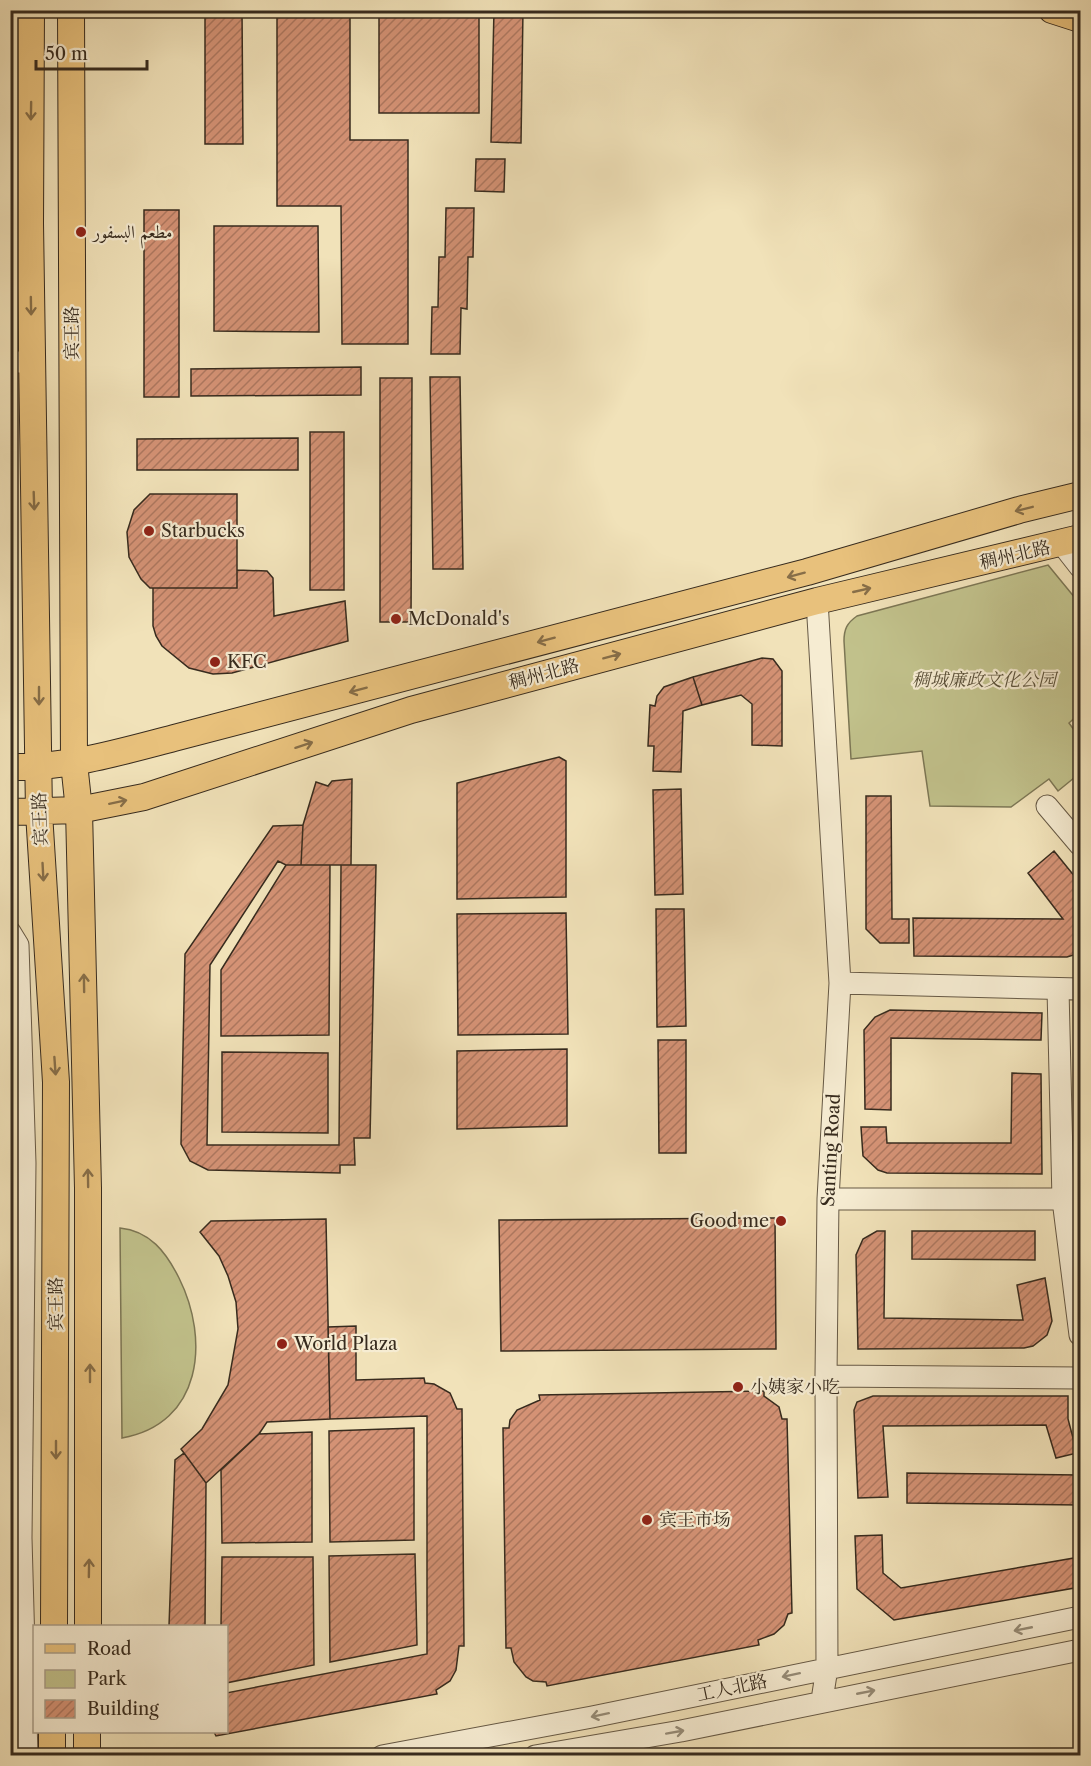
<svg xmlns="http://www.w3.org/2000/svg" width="1091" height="1766" viewBox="0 0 1091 1766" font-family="'Libre Caslon Text',Amiri,'Noto Serif SC',serif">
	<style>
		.park { fill: #c1c18b; stroke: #7c7654; stroke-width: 1.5 }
		.building { fill: url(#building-hatch); stroke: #372b1e; stroke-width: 1.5 }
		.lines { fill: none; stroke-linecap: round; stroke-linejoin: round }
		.minor-casing { stroke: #665945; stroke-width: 23 }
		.major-casing { stroke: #372b1e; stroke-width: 28 }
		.minor { stroke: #f6ecd2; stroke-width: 21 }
		.major { stroke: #e8c17c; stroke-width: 26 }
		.oneway { stroke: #876e48 }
		.oneway2 { stroke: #968c78 }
		.poi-dot { fill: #8f2418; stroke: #f6ecd2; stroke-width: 2 }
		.labels { text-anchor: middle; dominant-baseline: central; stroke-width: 4.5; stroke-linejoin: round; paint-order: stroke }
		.poi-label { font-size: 18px; fill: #372b1e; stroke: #f6ecd2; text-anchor: start }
		.street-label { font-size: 18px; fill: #372b1e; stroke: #f6ecd2 }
		.park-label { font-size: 18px; font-style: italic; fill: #5a5039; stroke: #f6ecd2 }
	</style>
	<defs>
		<pattern id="building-hatch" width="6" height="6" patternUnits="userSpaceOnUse" patternTransform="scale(1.5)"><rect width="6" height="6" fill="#d49275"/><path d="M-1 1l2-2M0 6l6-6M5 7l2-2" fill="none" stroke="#ad775f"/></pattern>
	</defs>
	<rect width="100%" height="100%" fill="#f1e2b9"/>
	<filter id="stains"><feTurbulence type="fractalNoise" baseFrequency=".00333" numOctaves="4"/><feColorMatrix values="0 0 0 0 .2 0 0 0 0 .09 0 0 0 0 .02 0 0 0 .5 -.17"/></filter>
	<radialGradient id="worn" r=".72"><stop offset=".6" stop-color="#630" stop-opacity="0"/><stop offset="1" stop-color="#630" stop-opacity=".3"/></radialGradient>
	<!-- park -->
	<path class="park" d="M1048 565 1080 604V713L1069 723 1080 738V773L1058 791 1049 779 1011 807 930 806 922 751 851 759 844 641C844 629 847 623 857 616Z
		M120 1228C150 1231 166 1252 179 1278 210 1340 202 1424 122 1438Z"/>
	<!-- building -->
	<path class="building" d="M205 10H242L243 144H205Z
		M277 10H350V140H408V344H342L341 206H277Z
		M494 10H523L521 143 491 142Z
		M379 11H479V113H379Z
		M476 159H505L504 192 475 191Z
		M446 208H474L473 257H468L467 309 461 308 460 354H431L432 307H438L439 257H445Z
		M144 210H179V397H144Z
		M214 226H318L319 332 214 331Z
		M361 367V395L191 396V369Z
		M430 377H460L463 569H433Z
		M380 378H412L411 622H380Z
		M310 432H344V590H310Z
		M298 438V470H137V439Z
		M150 494H237V588H150L141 579 129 557 127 532 134 510Z
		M237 570 267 571 273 578 274 616 345 601 348 641 232 673 213 674 189 668 162 646 156 636 153 626V588H237Z
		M762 658 773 659 782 671V746L752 745V704L741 695 702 705 693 677Z
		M693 677 702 705 683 711 681 772 653 771 654 746H648L650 705 655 706 657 696 664 687Z
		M559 757 566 761V897L457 899V783Z
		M352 779 351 865H301L303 825 316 782 328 786 332 781Z
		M681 789 683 894 655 895 653 790Z
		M866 796H891L892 919H909V943H880L866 929Z
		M303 825 301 865H286L278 861 210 965 207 1145H339L341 865H376L370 1138H354L355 1165H340V1173L208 1170 190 1161 181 1144 185 954 273 826Z
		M1054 851 1080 883V953L1067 957 914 956 913 918 1063 919 1028 873Z
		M286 865H330L329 1035 221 1036V970Z
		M656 909H684L686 1026 657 1027Z
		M566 913 568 1034 458 1035 457 914Z
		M890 1010 1042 1013 1041 1040 891 1038V1110L865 1109 864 1030 875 1017Z
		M658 1040H686V1153H659Z
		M567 1049V1126L457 1129V1051Z
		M222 1052 328 1053V1133L222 1132Z
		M1012 1073 1041 1074 1042 1174 887 1173 878 1170 863 1156 861 1127H886L887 1143H1011Z
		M775 1218 776 1349 501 1351 499 1220Z
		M326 1219 330 1419 267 1422 259 1434 206 1483 181 1449 202 1429 228 1385 238 1329 236 1302 228 1276 219 1256 200 1232 211 1221Z
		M877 1231H885L884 1318 1023 1320 1017 1285 1045 1278 1052 1321 1047 1335 1033 1346 1024 1348 858 1349 856 1255 863 1239Z
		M912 1231H1035V1260L912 1259Z
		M356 1326V1380L424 1378 425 1383 434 1384 450 1393 457 1409H462L464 1646H459L456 1670 450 1681 436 1690 437 1694 216 1736 214 1732H226V1693L427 1654V1416L330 1419 328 1327Z
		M764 1391V1396L779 1407 782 1419H787L792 1613 788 1614 784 1625 774 1634 758 1640 759 1645 547 1686 546 1682 533 1681 526 1677 514 1662 511 1648H506L503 1428H509L510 1420 517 1410 540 1400 539 1395Z
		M873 1396H1068V1419L1077 1453 1056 1458 1046 1425 883 1426 888 1497 858 1498 854 1410 857 1402Z
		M414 1428V1540L330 1542 329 1431Z
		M312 1432V1542L222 1543 221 1470 259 1434Z
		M184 1453 206 1483 205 1626H169L175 1460Z
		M907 1473 1080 1475V1505L907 1503Z
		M882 1535 883 1573 901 1588 1080 1557V1587L894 1620 857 1589 855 1536Z
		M415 1554 417 1645 330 1662 329 1556Z
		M222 1557H313L314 1665 226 1683V1626H221Z"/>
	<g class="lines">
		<defs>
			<path id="minor" d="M10 67H31
				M10 362H32
				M1062 544 1080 567
				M817 601 840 983 828 1199 826 1376 827 1668 822 1700
				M1047 806 1080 845
				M10 932 18 945 25 1163 21 1538 27 1756
				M840 983 1080 989
				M1058 989 1063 1200 1080 1335
				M828 1199H1080
				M826 1376 1080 1378
				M382 1756 592 1717 1080 1617
				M535 1756 681 1731 1080 1650"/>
			<path id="major" d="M31 10 30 223 39 813 56 1082 54 1626
				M71 10 74 763 79 810 88 1188V1626
				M1052 10 1080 19
				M10 767C67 768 120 752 174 738L807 572 1019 510 1080 495
				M10 812 79 810 144 797 411 710 817 601 1080 538
				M52 1756V1732
				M87 1756V1732"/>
		</defs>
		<!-- minor casing -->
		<use href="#minor" class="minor-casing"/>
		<!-- major casing -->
		<use href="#major" class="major-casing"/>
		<!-- minor -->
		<use href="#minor" class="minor"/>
		<!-- major -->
		<use href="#major" class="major"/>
	</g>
	<!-- one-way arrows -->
	<defs><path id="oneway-shaft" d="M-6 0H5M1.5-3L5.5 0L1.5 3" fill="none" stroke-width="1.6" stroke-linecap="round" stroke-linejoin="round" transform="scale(1.5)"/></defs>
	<g class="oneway">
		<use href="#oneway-shaft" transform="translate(31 111) rotate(91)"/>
		<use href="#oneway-shaft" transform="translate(31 306) rotate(89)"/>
		<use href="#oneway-shaft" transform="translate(34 501) rotate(88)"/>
		<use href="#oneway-shaft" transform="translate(1024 509) rotate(166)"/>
		<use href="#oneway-shaft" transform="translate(796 575) rotate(165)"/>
		<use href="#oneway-shaft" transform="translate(862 590) rotate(-13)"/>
		<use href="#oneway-shaft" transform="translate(546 640) rotate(165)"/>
		<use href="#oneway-shaft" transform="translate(612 656) rotate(-15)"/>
		<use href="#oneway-shaft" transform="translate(358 690) rotate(165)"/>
		<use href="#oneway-shaft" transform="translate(39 696) rotate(90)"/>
		<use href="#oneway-shaft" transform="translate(304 745) rotate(-18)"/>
		<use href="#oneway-shaft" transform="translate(118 802) rotate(-12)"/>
		<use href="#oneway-shaft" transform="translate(43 872) rotate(87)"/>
		<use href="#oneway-shaft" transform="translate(84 983) rotate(-91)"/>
		<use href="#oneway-shaft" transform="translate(55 1066) rotate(86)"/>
		<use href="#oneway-shaft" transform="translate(88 1178) rotate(-91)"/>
		<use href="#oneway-shaft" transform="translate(90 1373) rotate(-90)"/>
		<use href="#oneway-shaft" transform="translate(56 1450) rotate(90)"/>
		<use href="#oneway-shaft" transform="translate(89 1568) rotate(-89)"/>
	</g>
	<g class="oneway2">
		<use href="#oneway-shaft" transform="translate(1023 1629) rotate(169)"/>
		<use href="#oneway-shaft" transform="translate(791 1675) rotate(168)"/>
		<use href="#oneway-shaft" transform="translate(866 1692) rotate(-11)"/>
		<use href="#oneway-shaft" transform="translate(600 1715) rotate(168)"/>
		<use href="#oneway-shaft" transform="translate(675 1732) rotate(-10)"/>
	</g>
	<!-- markers -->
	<g class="poi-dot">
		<circle cx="81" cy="232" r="6"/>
		<circle cx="149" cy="531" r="6"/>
		<circle cx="396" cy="619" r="6"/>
		<circle cx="215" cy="662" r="6"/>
		<circle cx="781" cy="1221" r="6"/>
		<circle cx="282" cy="1344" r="6"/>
		<circle cx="738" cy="1387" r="6"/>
		<circle cx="647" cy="1520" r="6"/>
	</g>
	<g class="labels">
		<!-- poi labels -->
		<g class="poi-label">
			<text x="93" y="232">مطعم البسفور</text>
			<text x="161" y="531">Starbucks</text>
			<text x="408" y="619">McDonald's</text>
			<text x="227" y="662">KFC</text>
			<text x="769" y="1221" text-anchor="end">Good me</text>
			<text x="294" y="1344">World Plaza</text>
			<text x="750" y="1387">小姨家小吃</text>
			<text x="659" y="1520">宾王市场</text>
		</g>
		<!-- street labels -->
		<g class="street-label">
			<text transform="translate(72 333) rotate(-90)">宾王路</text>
			<text transform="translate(1015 555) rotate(-13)">稠州北路</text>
			<text transform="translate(544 674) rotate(-15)">稠州北路</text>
			<text transform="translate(40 819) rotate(-92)">宾王路</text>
			<text transform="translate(831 1150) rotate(-87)">Santing Road</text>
			<text transform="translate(56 1304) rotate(-90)">宾王路</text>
			<text transform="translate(732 1688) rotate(-12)">工人北路</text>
		</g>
		<!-- park labels -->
		<g class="park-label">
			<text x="984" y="680">稠城廉政文化公园</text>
		</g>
	</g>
	<!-- margin -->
	<rect width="1091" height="1766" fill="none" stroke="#f1e2b9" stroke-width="36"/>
	<rect x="12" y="12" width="1067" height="1742" fill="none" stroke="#372b1e" stroke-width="3"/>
	<rect x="18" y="18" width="1055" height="1730" fill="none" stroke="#372b1e" stroke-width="1.5"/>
	<!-- legend -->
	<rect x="33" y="1625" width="195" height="108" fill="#f6ecd2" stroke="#aa9f8a" stroke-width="1.5"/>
	<rect x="45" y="1644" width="30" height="9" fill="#e8c17c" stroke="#aa9f8a" stroke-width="1.5"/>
	<text x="87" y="1655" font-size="18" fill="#372b1e">Road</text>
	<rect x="45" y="1670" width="30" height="18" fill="#c1c18b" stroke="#aa9f8a" stroke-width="1.5"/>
	<text x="87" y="1685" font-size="18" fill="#372b1e">Park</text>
	<rect x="45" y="1700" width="30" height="18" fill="url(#building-hatch)" stroke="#aa9f8a" stroke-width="1.5"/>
	<text x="87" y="1715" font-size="18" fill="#372b1e">Building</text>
	<!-- scale -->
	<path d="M36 60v9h111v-9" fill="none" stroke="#372b1e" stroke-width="3"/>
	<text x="45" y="60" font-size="18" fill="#372b1e" stroke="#f6ecd2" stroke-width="4.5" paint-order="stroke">50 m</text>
	<rect width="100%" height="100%" filter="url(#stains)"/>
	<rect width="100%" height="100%" fill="url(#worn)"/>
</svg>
